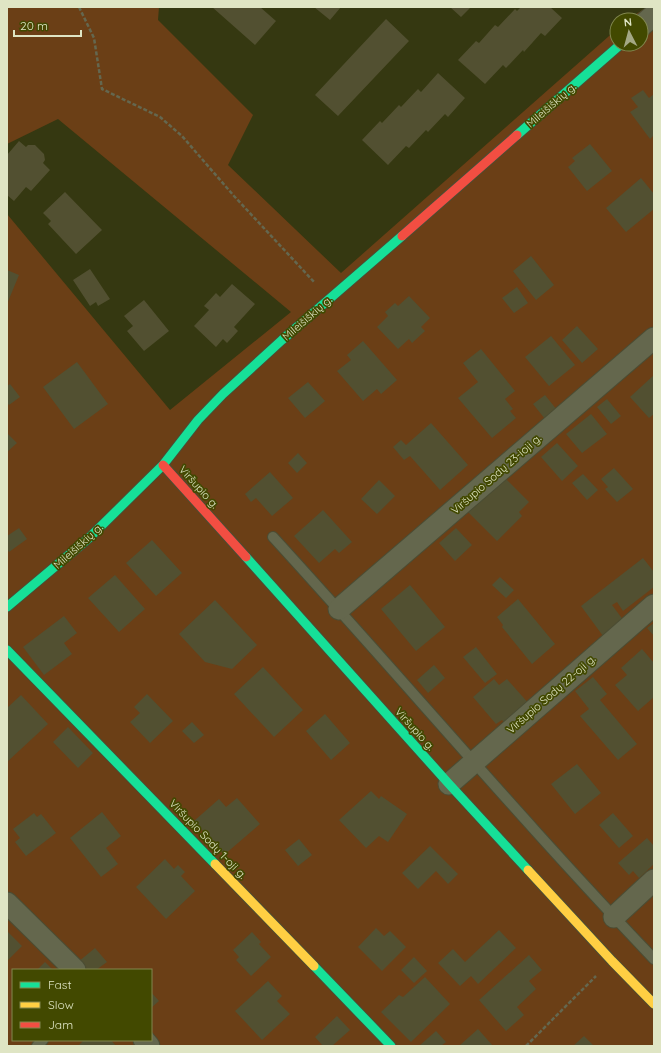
<svg xmlns="http://www.w3.org/2000/svg" width="661" height="1053" viewBox="0 0 661 1053" font-family="Quicksand,sans-serif">
	<style>
		.green { fill: #6b3f16; fill-rule: evenodd }
		.building { fill: #525031 }
		.lines { fill: none; stroke-linecap: round; stroke-linejoin: round }
		.lane-casing { stroke: #4b4d34; stroke-width: 12 }
		.street-casing { stroke: #4b4d34; stroke-width: 23 }
		.fast-casing { stroke: #4b4d34; stroke-width: 11 }
		.slow-casing { stroke: #4b4d34; stroke-width: 11 }
		.jam-casing { stroke: #4b4d34; stroke-width: 11 }
		.path { stroke: #64674f; stroke-width: 2.5; stroke-dasharray: 4 2; stroke-linecap: butt }
		.lane { stroke: #64674d; stroke-width: 10 }
		.street { stroke: #64674d; stroke-width: 21 }
		.fast { stroke: #16e098; stroke-width: 9 }
		.slow { stroke: #ffcf43; stroke-width: 9 }
		.jam { stroke: #f24e42; stroke-width: 9 }
		.labels { text-anchor: middle; dominant-baseline: central; stroke-width: 3.5; stroke-linejoin: round; paint-order: stroke }
		.street-label { font-size: 11px; fill: #dfe5c4; stroke: #424900 }
	</style>
	<rect width="100%" height="100%" fill="#353811"/>
	<!-- green -->
	<path class="green" d="M7 7H159L158 20 253 115 228 165 341 273 617 29V44H641V20H627L647 7H654V1046H7V214L170 410 291 312 58 119 7 144ZM13 970H151V1040H13Z"/>
	<!-- building -->
	<path class="building" d="M212 7H260L276 21 255 45Z
		M314 7H341L330 20Z
		M450 7H471L461 17Z
		M521 7H550L562 18 545 36 541 33 524 52 523 50 506 68 503 65 485 84 458 60 476 41 479 43 495 25 498 27 515 9 517 11Z
		M386 19 409 41 338 116 315 95Z
		M438 73 465 98 448 117 445 114 428 132 426 130 409 148 406 146 388 165 362 140 380 121 382 123 399 105 401 107 418 89 421 92Z
		M643 90 649 98 654 94V135L650 139 630 112 638 107 631 98Z
		M19 141 26 147 28 145H35L44 154 45 160 43 163 50 170 31 191 26 187 14 201 7 195V171L8 169 7 168V155Z
		M590 144 612 171 587 191 568 167 575 161 572 158Z
		M641 178 654 194V209L626 232 606 208Z
		M65 192 102 230 76 254 48 224 51 221 43 213Z
		M531 256 554 285 536 300 513 271Z
		M90 269 110 299 98 306 96 302 90 306 73 280Z
		M7 270 19 275 7 304Z
		M232 284 255 304 234 327 238 331 227 343 223 339 216 347 194 326 209 310 204 306 216 293 220 297Z
		M517 287 528 303 514 313 502 298Z
		M409 296 430 318 421 327 425 331 412 343 409 339 398 349 377 327 388 316 385 312 395 303 398 306Z
		M144 300 169 331 144 351 127 331 133 326 124 316Z
		M577 326 598 349 582 363 562 340Z
		M551 336 575 365 549 386 525 357Z
		M363 341 397 380 381 394 377 389 363 401 337 371 351 360 347 355Z
		M481 349 515 391 505 399 513 409 510 411 516 418 492 438 458 398 478 382 463 363Z
		M77 362 108 404 74 429 43 387Z
		M654 375V414L649 418 630 397Z
		M308 382 325 401 305 418 288 398Z
		M10 384 20 397 9 405 7 403V386Z
		M545 395 557 410 545 419 533 404Z
		M607 399 621 416 611 424 597 407Z
		M591 414 607 434 582 453 566 434Z
		M431 423 468 465 440 490 410 456 404 460 393 447 401 440 406 445Z
		M7 433 17 443 7 452Z
		M557 443 578 466 562 481 541 457Z
		M298 453 307 463 297 473 288 463Z
		M614 468 633 489 617 502 605 489 608 487 601 479Z
		M270 472 293 498 272 516 256 498 251 502 245 494Z
		M583 474 598 490 587 500 572 483Z
		M504 477 529 502 519 512 522 516 497 541 468 512Z
		M379 480 395 496 377 514 361 499Z
		M323 510 352 542 339 553 335 549 319 563 294 536Z
		M19 528 27 539 9 552 7 548V536Z
		M456 528 472 545 455 561 439 543Z
		M152 540 182 573 156 596 126 563Z
		M643 558 654 572V587L623 611 617 602 612 605 624 621 603 636 581 606Z
		M115 575 145 609 119 632 88 598Z
		M500 577 514 590 506 598 492 585Z
		M410 585 445 627 416 651 381 609Z
		M518 599 555 644 532 664 502 627 503 625 497 617Z
		M215 600 257 645 232 669 205 662 179 634Z
		M64 616 77 633 64 643 72 654 44 675 23 647Z
		M654 623V636L647 628Z
		M476 647 497 674 485 683 463 657Z
		M642 649 654 663V697L638 711 615 685 627 675 621 668Z
		M434 665 445 678 428 693 417 680Z
		M263 667 303 710 274 737 234 694Z
		M593 677 607 694 600 700 637 744 618 760 580 716 589 709 575 691Z
		M494 679 499 685 507 679 531 706 508 726 502 720 496 724 473 697Z
		M147 694 173 721 150 743 130 722 140 713 134 707Z
		M21 695 48 724 7 762V708Z
		M325 714 350 743 331 760 306 731Z
		M192 722 204 735 194 743 182 731Z
		M68 727 93 753 78 768 53 742Z
		M577 764 601 793 575 814 551 784Z
		M371 791 379 799 381 796 407 814 388 842 379 836 366 848 339 820Z
		M237 798 260 824 224 855 194 821 219 799 226 807Z
		M102 812 121 836 106 848 118 864 101 877 70 838Z
		M34 813 37 817 41 814 56 833 26 856 15 842 20 838 13 829Z
		M613 813 633 836 619 848 599 825Z
		M647 838 654 846V864L639 878 633 871 629 875 618 863Z
		M299 839 312 855 298 866 285 850Z
		M430 846 458 874 448 884 436 871 418 889 402 873Z
		M165 859 174 869 178 865 185 872 181 876 195 891 166 919 136 887Z
		M376 928 384 936 390 931 406 947 382 971 358 947Z
		M499 930 516 948 478 984 471 976 460 986 438 963 453 949 465 962Z
		M7 931 22 946 7 961Z
		M252 932 261 942 259 944 271 957 251 976 236 960 239 957 233 950Z
		M95 948 107 962 96 970H84L78 962Z
		M529 955 542 970 529 981 536 989 517 1007 524 1015 506 1031 479 1000Z
		M414 957 427 971 414 983 401 970Z
		M45 962 53 970H37Z
		M425 977 450 1004 411 1042 381 1012 399 995 403 997Z
		M268 981 282 996 277 1001 290 1014 262 1040 235 1011Z
		M151 992 159 1001 151 1008Z
		M337 1016 350 1030 332 1046H323L315 1037Z
		M478 1029 493 1046H459Z
		M436 1031 446 1042 441 1046H419Z
		M584 1036 594 1046H573Z
		M84 1040H111L116 1046H78Z"/>
	<g class="lines">
		<defs>
			<path id="lane" d="M273 537C401 677 523 822 654 959
				M37 1046 43 1040"/>
			<path id="street" d="M641 26 654 15
				M339 609 654 338
				M449 784 654 605
				M7 903 75 970
				M614 917 654 880
				M144 1040 149 1046"/>
			<path id="fast" d="M517 135 621 44
				M246 557 449 784 528 870
				M7 607 89 538 163 465 198 420 223 394 282 340 402 236
				M7 650 215 864
				M314 966 391 1046"/>
			<path id="slow" d="M215 864 314 966
				M528 870 612 961 654 1004"/>
			<path id="jam" d="M402 236 517 135
				M163 465 246 557"/>
		</defs>
		<!-- lane casing -->
		<use href="#lane" class="lane-casing"/>
		<!-- street casing -->
		<use href="#street" class="street-casing"/>
		<!-- fast casing -->
		<use href="#fast" class="fast-casing"/>
		<!-- slow casing -->
		<use href="#slow" class="slow-casing"/>
		<!-- jam casing -->
		<use href="#jam" class="jam-casing"/>
		<!-- path -->
		<path class="path" d="M79 7 94 38 102 89 160 117 182 136 234 196 315 283
			M526 1046 596 976"/>
		<!-- lane -->
		<use href="#lane" class="lane"/>
		<!-- street -->
		<use href="#street" class="street"/>
		<!-- fast -->
		<use href="#fast" class="fast"/>
		<!-- slow -->
		<use href="#slow" class="slow"/>
		<!-- jam -->
		<use href="#jam" class="jam"/>
	</g>
	<g class="labels">
		<!-- street labels -->
		<g class="street-label">
			<text transform="translate(551 105) rotate(-41)">Mileišiškių g.</text>
			<text transform="translate(307 318) rotate(-41)">Mileišiškių g.</text>
			<text transform="translate(496 474) rotate(-41)">Viršupio Sodų 23-ioji g.</text>
			<text transform="translate(199 487) rotate(48)">Viršupio g.</text>
			<text transform="translate(78 546) rotate(-42)">Mileišiškių g.</text>
			<text transform="translate(551 694) rotate(-41)">Viršupio Sodų 22-oji g.</text>
			<text transform="translate(415 729) rotate(48)">Viršupio g.</text>
			<text transform="translate(208 839) rotate(46)">Viršupio Sodų 1-oji g.</text>
		</g>
	</g>
	<!-- border -->
	<rect width="661" height="1053" fill="none" stroke="#dfe5c4" stroke-width="16"/>
	<!-- legend -->
	<rect x="12" y="969" width="140" height="72" fill="#424900" stroke="#81874e"/>
	<rect x="20" y="982" width="20" height="6" fill="#16e098" stroke="#81874e"/>
	<text x="48" y="989" font-size="12" fill="#dfe5c4">Fast</text>
	<rect x="20" y="1002" width="20" height="6" fill="#ffcf43" stroke="#81874e"/>
	<text x="48" y="1009" font-size="12" fill="#dfe5c4">Slow</text>
	<rect x="20" y="1022" width="20" height="6" fill="#f24e42" stroke="#81874e"/>
	<text x="48" y="1029" font-size="12" fill="#dfe5c4">Jam</text>
	<!-- north arrow -->
	<g transform="translate(629 32) rotate(354)"><circle r="19" fill="#424900" stroke="#81874e"/>
	<path d="M0-3L7 15L0 10L-7 15Z" fill="#a4a885"/>
	<text y="-6" font-size="11" font-weight="bold" text-anchor="middle" fill="#dfe5c4">N</text>
	</g>
	<!-- scale -->
	<path d="M14 30v6h67v-6" fill="none" stroke="#dfe5c4" stroke-width="2"/>
	<text x="20" y="30" font-size="12" fill="#dfe5c4" stroke="#424900" stroke-width="3" paint-order="stroke">20 m</text>
</svg>
